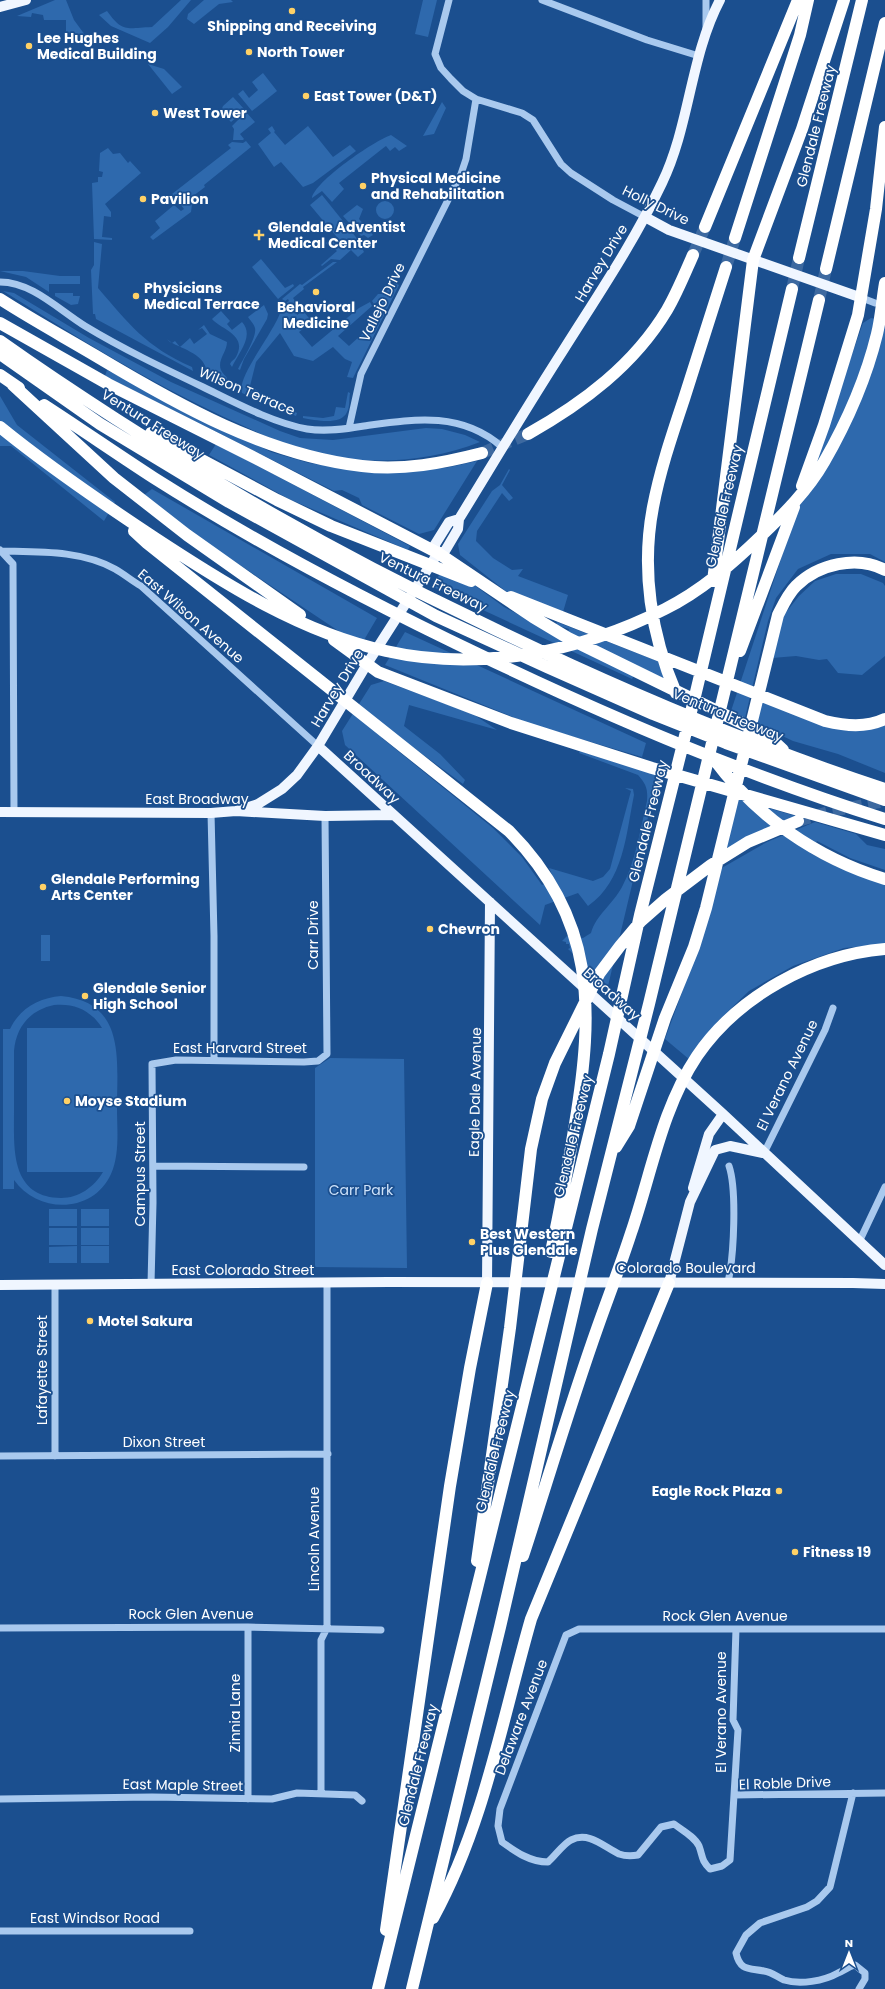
<svg xmlns="http://www.w3.org/2000/svg" width="885" height="1989" viewBox="0 0 885 1989" font-family="Poppins,sans-serif">
	<style>
		.green { fill: #2e69ad; fill-rule: evenodd }
		.lines { fill: none; stroke-linecap: round; stroke-linejoin: round }
		.highway-tunnel { stroke: #3d69a0; stroke-width: 12; stroke-dasharray: 12 6; stroke-linecap: butt }
		.minor { stroke: #a9c9ee; stroke-width: 7 }
		.major { stroke: #f0f6ff; stroke-width: 10 }
		.highway { stroke: #fff; stroke-width: 12 }
		.poi-dot { fill: #ffd166; stroke: #1b4f8f; stroke-width: 1.5 }
		.labels { text-anchor: middle; dominant-baseline: central; stroke-width: 3.5; stroke-linejoin: round; paint-order: stroke }
		.poi-label { font-size: 14px; font-weight: bold; fill: #fff; stroke: #1b4f8f; text-anchor: start }
		.street-label { font-size: 14px; fill: #fff; stroke: #1b4f8f }
		.park-label { font-size: 14px; fill: #cfe3fa; stroke: #1b4f8f }
	</style>
	<rect width="100%" height="100%" fill="#1b4f8f"/>
	<!-- green -->
	<path class="green" d="M55 0H66L74 20 85 35V38L81 41H66V20H44L43 15 32 13 31 17 17 16Z
		M181 0H191L168 27 150 43 111 26 99 15 107 11C123 33 126 28 152 27Z
		M204 0H231L233 2 219 4 194 24 187 19 188 14Z
		M423 0H437L428 37 415 34Z
		M148 64 164 69 182 87 172 94Z
		M263 73 277 91 252 111 238 94 243 90 249 98 258 90 252 82Z
		M233 97 245 110 231 122 221 111 223 106Z
		M442 102 446 108 434 134 423 136Z
		M246 112 255 122 240 134 244 139 243 140H233L234 129 232 126Z
		M272 126 275 131 274 132 285 145 308 126 333 157 350 145 356 151 313 183 303 187 281 162 274 167 258 144 271 133 268 129Z
		M391 135 407 146 399 151 395 147 390 151 386 146 382 149 339 183 344 189 332 202 322 191 312 198C315 181 374 141 391 135Z
		M246 141 251 147 204 185 205 187 193 196 191 212 153 240 150 237 160 228 155 221 174 205 181 211 184 209 172 194 231 148 228 145 232 142 243 143Z
		M108 148 113 154 120 153 128 163 130 161 141 173 105 204 111 212V217L104 216 102 237 112 238V240L94 239 92 183 98 182V177H102L103 172 99 171 100 153Z
		M322 195 363 246 362 248 364 252 358 257 351 250 340 260 331 259 322 266 321 265 337 251 334 248 332 250 326 243 331 239 337 246 341 242 310 205Z
		M376 210a9 9 0 1 1 18 0a9 9 0 1 1-18 0Z
		M357 205 363 209 359 219 373 235 368 238 364 235 361 236 343 216Z
		M94 242 102 244 98 288C128 323 146 347 192 367L193 371 96 319 95 314H93L91 270 94 265Z
		M261 259 285 288 293 284 294 286 278 299 252 267Z
		M333 262H337L303 287 304 289 293 298 298 305 295 310 297 315 300 313 299 310 301 308 312 322 299 332 312 347 359 308 370 302 372 306 338 336 349 346 371 326 384 297 374 304 372 301 378 294H383L395 283 399 285 353 378 347 377 352 362 345 359 333 347 313 361 294 356 280 333 256 362 250 386 279 405 297 413 296 416 242 393C235 376 284 321 281 306L289 301 288 299 285 301 282 299 300 284 302 285Z
		M0 271H23L60 276H80V284H49V292L26 277Z
		M3 291 14 293 89 338 171 382 280 431 300 438 333 440 426 428 442 429 465 435 480 442C431 461 378 465 326 456 290 449 257 432 224 417 147 381 75 336 3 291Z
		M55 293H73V296H80L78 304 71 305 55 296Z
		M264 305 268 314 267 319 244 359 240 370 238 369C243 359 257 337 255 328 254 324 250 320 248 317Z
		M221 311 230 321 227 324 232 330 242 322C255 336 238 353 232 367L230 364C231 361 234 360 236 357 248 335 222 330 212 319Z
		M871 318 885 321V562L870 554H831L798 569 776 598 768 621 745 718 731 711 794 519 863 323Z
		M204 325 210 334 227 342C227 352 217 360 221 370 222 373 226 376 227 378L226 382 222 385 206 377C210 356 185 350 170 342L167 339 172 343 175 341 180 347 190 338 194 344 207 334 202 328 198 330Z
		M107 370 271 452 309 463 358 470 445 468 477 461 434 530 419 534 362 505 359 498 342 490 334 491 105 376Z
		M348 392 350 393C349 399 350 407 347 412 341 426 315 420 303 418V416L323 418 334 416 336 407 345 408Z
		M0 396 17 425 115 502 104 521 11 446H0Z
		M216 444 410 546 408 550 289 499 209 455Z
		M509 469 510 470 502 485 513 498 509 501 502 493 477 531 476 541 493 558 512 570 523 569 518 576 568 595 563 612 512 596 460 555 458 544 492 491 500 485Z
		M152 489 377 618 364 640 346 636 210 545 144 495Z
		M447 565 504 607 634 675 632 679 431 586Z
		M836 574H861L883 583 885 586V656L862 675 838 673 827 659 819 660 796 656 772 658 783 616 799 596 815 581Z
		M557 622 670 666 666 680 568 632 569 629 556 625Z
		M405 632 646 743 642 757 530 724 385 665Z
		M384 681 473 714 497 730 409 705 404 726 440 754 465 780 463 784 388 729 382 738 493 828 522 857 542 885 554 879 549 868 593 881 603 877 610 869 631 791 625 788 633 789 634 795C626 834 624 881 588 906L578 893 545 905 540 925 345 745 342 731 371 685Z
		M760 701 848 731 885 722V773L838 754 793 741 755 723Z
		M580 751 658 775 608 986 568 949 570 948 569 944H566V942L562 941 567 936 583 938 591 933C596 915 613 904 622 887 636 861 640 830 647 801 648 789 646 784 638 775L579 753Z
		M737 799 799 817 724 851Z
		M815 822 856 834 867 845 885 849V870L850 858 817 841 810 853 835 866 885 883V944L844 948 793 966 749 991 717 1022 690 1060 665 1039 700 943 720 869 767 842Z
		M41 935H50V961H41Z
		M61 996C126 1002 117 1060 117 1108 117 1129 120 1154 111 1174 93 1214 38 1214 14 1180V1189H3V1029H10C20 1008 39 998 61 996ZM54 1005C74 1003 91 1010 102 1028H27V1172H103C94 1187 79 1198 61 1198 10 1197 14 1148 14 1112 14 1092 14 1072 14 1051 16 1027 30 1010 54 1005Z
		M330 1058 404 1059 407 1268 315 1267V1068Z
		M49 1209H77V1226H49Z
		M81 1209H109V1226H81Z
		M49 1228H77V1245H49Z
		M81 1228H109V1245H81Z
		M77 1246V1263H49V1247Z
		M81 1246H109V1263H81Z"/>
	<g class="lines">
		<!-- highway-tunnel -->
		<path class="highway-tunnel" d="M693 255 705 227
			M726 267 735 238
			M792 289 799 258
			M819 300 826 269
			M482 453 528 434
			M798 821 832 811 885 801"/>
		<!-- minor -->
		<path class="minor" d="M449 0 435 54 441 68 451 79 463 91 476 99 522 113 533 120 561 164 571 173 613 200 645 217
			M542 0 647 40 699 56
			M706 0V30
			M0 282C32 282 59 310 85 326 123 349 163 368 203 387 234 402 273 423 307 429 326 432 346 429 364 426 414 419 461 411 502 447
			M862 298 875 303
			M349 428 361 374 461 174 466 159 476 99
			M0 550 13 564 14 813
			M0 551C38 552 81 550 115 569 124 574 132 581 141 586L318 746
			M211 813 214 936V1060
			M764 1153 825 1030 833 1008
			M153 1166 304 1167
			M860 1240 885 1187
			M728 1282C734 1256 737 1190 729 1166
			M151 1284 153 1203 152 1064 176 1060 304 1062 318 1061 327 1054 325 816
			M0 1456 328 1454
			M55 1456V1285
			M0 1628 248 1627 381 1630
			M736 1629 733 1720 738 1730 730 1860 722 1866 710 1869C701 1860 703 1857 699 1846 695 1837 682 1830 674 1824L661 1827 638 1855C632 1856 625 1856 619 1854 604 1847 589 1831 571 1840 564 1843 554 1857 548 1862 530 1862 516 1852 502 1842L498 1826 500 1809 566 1635 579 1629H885
			M321 1793V1640L327 1628V1283
			M853 1793 830 1887 817 1901 807 1907 760 1923 746 1935 736 1953C740 1971 749 1968 764 1971 772 1972 777 1977 784 1980 800 1985 824 1981 838 1973 845 1970 848 1967 855 1965L865 1973V1979L859 1989
			M734 1795 885 1793
			M0 1799 152 1797 272 1799 297 1793 355 1795 362 1801
			M248 1799V1627
			M0 1931H190"/>
		<!-- major -->
		<path class="major" d="M0 7 26 0
			M645 217 669 230 862 298
			M438 553 434 546 449 522 459 519
			M318 746 723 1114 885 1265
			M236 811 258 804 282 789 297 775 318 746 367 664 438 553 445 551 458 529 459 519C494 462 528 405 564 349 598 295 634 242 662 183 690 125 690 57 720 0
			M0 812 211 813 236 811 325 816 393 815
			M693 1188 709 1134 723 1114
			M487 1283 490 902
			M669 1283 690 1202 715 1150 730 1146 763 1153
			M0 1285 389 1282 853 1283 885 1284"/>
		<!-- highway -->
		<path class="highway" d="M705 227 798 0
			M735 238 800 35 808 0
			M799 258 862 0
			M826 269 885 23
			M0 299C31 319 64 337 96 356 178 405 266 455 362 466 403 471 443 463 482 453
			M0 323 108 384 257 459 438 553 533 617 568 638 768 736 783 750
			M0 341C38 368 77 394 116 419 231 493 350 560 474 619 607 684 744 743 885 789
			M0 354 100 424 229 502 436 616 547 667 653 714 726 743 885 800
			M0 375 19 388
			M13 385 114 478 187 535 300 615
			M44 405C81 429 117 454 154 478 258 544 367 601 478 654 609 717 745 775 885 819
			M0 427C49 467 102 503 155 538 225 584 302 633 386 651 479 672 581 652 665 609 701 591 732 564 761 536 784 514 808 490 824 462 847 422 866 379 877 334 881 318 882 300 885 283
			M151 433 277 500 331 526 471 581
			M528 434C583 403 634 365 667 310 677 293 685 273 693 255
			M802 486 824 425 858 315 876 209 885 127
			M134 531 147 543 509 831C596 919 594 1009 575 1124 568 1167 560 1210 551 1252
			M713 581 753 260 802 129 844 0
			M511 597 825 721C846 726 866 728 885 719
			M334 640 378 672 511 723 652 768 885 835
			M740 651 794 507
			M676 693C651 635 641 569 653 507 660 470 672 435 684 399 698 355 712 311 726 267
			M713 758C756 816 816 858 885 879
			M616 1147 629 1126 665 1018 694 947 706 908 778 615C783 605 788 594 796 586 818 564 857 555 885 570
			M523 1556C548 1479 571 1402 598 1326 609 1295 621 1264 631 1233 651 1175 662 1108 697 1056 738 996 813 955 885 949
			M477 1561 510 1328 531 1149 542 1099 555 1063 599 974 620 946 641 921 666 899 711 865 748 842 798 821
			M433 1918C484 1825 502 1720 531 1619L669 1283
			M386 1930 450 1486 470 1368 487 1283
			M378 1989 609 1054 640 915 696 692 792 289
			M412 1989 500 1627 592 1229 649 1004 819 300"/>
	</g>
	<!-- markers -->
	<g class="poi-dot">
		<circle cx="292" cy="11" r="4"/>
		<circle cx="29" cy="46" r="4"/>
		<circle cx="249" cy="52" r="4"/>
		<circle cx="306" cy="96" r="4"/>
		<circle cx="155" cy="113" r="4"/>
		<circle cx="363" cy="186" r="4"/>
		<circle cx="143" cy="199" r="4"/>
		<path d="M257 229h4v4h4v4h-4v4h-4v-4h-4v-4h4z"/>
		<circle cx="316" cy="292" r="4"/>
		<circle cx="136" cy="296" r="4"/>
		<circle cx="43" cy="887" r="4"/>
		<circle cx="430" cy="929" r="4"/>
		<circle cx="85" cy="996" r="4"/>
		<circle cx="67" cy="1101" r="4"/>
		<circle cx="472" cy="1242" r="4"/>
		<circle cx="90" cy="1321" r="4"/>
		<circle cx="779" cy="1491" r="4"/>
		<circle cx="795" cy="1552" r="4"/>
	</g>
	<g class="labels">
		<!-- poi labels -->
		<g class="poi-label">
			<text x="292" y="26" text-anchor="middle">Shipping and Receiving</text>
			<text x="37" y="38">Lee Hughes<tspan x="37" dy="16">Medical Building</tspan></text>
			<text x="257" y="52">North Tower</text>
			<text x="314" y="96">East Tower (D&amp;T)</text>
			<text x="163" y="113">West Tower</text>
			<text x="371" y="178">Physical Medicine<tspan x="371" dy="16">and Rehabilitation</tspan></text>
			<text x="151" y="199">Pavilion</text>
			<text x="268" y="227">Glendale Adventist<tspan x="268" dy="16">Medical Center</tspan></text>
			<text x="144" y="288">Physicians<tspan x="144" dy="16">Medical Terrace</tspan></text>
			<text x="316" y="307" text-anchor="middle">Behavioral<tspan x="316" dy="16">Medicine</tspan></text>
			<text x="51" y="879">Glendale Performing<tspan x="51" dy="16">Arts Center</tspan></text>
			<text x="438" y="929">Chevron</text>
			<text x="93" y="988">Glendale Senior<tspan x="93" dy="16">High School</tspan></text>
			<text x="75" y="1101">Moyse Stadium</text>
			<text x="480" y="1234">Best Western<tspan x="480" dy="16">Plus Glendale</tspan></text>
			<text x="98" y="1321">Motel Sakura</text>
			<text x="771" y="1491" text-anchor="end">Eagle Rock Plaza</text>
			<text x="803" y="1552">Fitness 19</text>
		</g>
		<!-- street labels -->
		<g class="street-label">
			<text transform="translate(816 126) rotate(-76)">Glendale Freeway</text>
			<text transform="translate(656 205) rotate(26)">Holly Drive</text>
			<text transform="translate(601 263) rotate(-59)">Harvey Drive</text>
			<text transform="translate(382 302) rotate(-64)">Vallejo Drive</text>
			<text transform="translate(247 391) rotate(23)">Wilson Terrace</text>
			<text transform="translate(153 424) rotate(32)">Ventura Freeway</text>
			<text transform="translate(724 506) rotate(-77)">Glendale Freeway</text>
			<text transform="translate(433 582) rotate(26)">Ventura Freeway</text>
			<text transform="translate(191 616) rotate(41)">East Wilson Avenue</text>
			<text transform="translate(337 688) rotate(-59)">Harvey Drive</text>
			<text transform="translate(728 715) rotate(22)">Ventura Freeway</text>
			<text transform="translate(372 777) rotate(43)">Broadway</text>
			<text x="197" y="799">East Broadway</text>
			<text transform="translate(648 821) rotate(-76)">Glendale Freeway</text>
			<text transform="translate(313 935) rotate(-90)">Carr Drive</text>
			<text transform="translate(612 994) rotate(42)">Broadway</text>
			<text x="240" y="1048">East Harvard Street</text>
			<text transform="translate(787 1075) rotate(-64)">El Verano Avenue</text>
			<text transform="translate(475 1092) rotate(-89)">Eagle Dale Avenue</text>
			<text transform="translate(573 1136) rotate(-76)">Glendale Freeway</text>
			<text transform="translate(140 1174) rotate(-90)">Campus Street</text>
			<text x="686" y="1268">Colorado Boulevard</text>
			<text x="243" y="1270">East Colorado Street</text>
			<text transform="translate(42 1370) rotate(-90)">Lafayette Street</text>
			<text x="164" y="1442">Dixon Street</text>
			<text transform="translate(495 1451) rotate(-76)">Glendale Freeway</text>
			<text transform="translate(314 1539) rotate(-90)">Lincoln Avenue</text>
			<text x="191" y="1614">Rock Glen Avenue</text>
			<text x="725" y="1616">Rock Glen Avenue</text>
			<text transform="translate(721 1712) rotate(-90)">El Verano Avenue</text>
			<text transform="translate(235 1713) rotate(-90)">Zinnia Lane</text>
			<text transform="translate(521 1717) rotate(-69)">Delaware Avenue</text>
			<text transform="translate(418 1765) rotate(-76)">Glendale Freeway</text>
			<text transform="translate(785 1783) rotate(-2)">El Roble Drive</text>
			<text transform="translate(183 1785) rotate(1)">East Maple Street</text>
			<text x="95" y="1918">East Windsor Road</text>
		</g>
		<!-- park labels -->
		<g class="park-label">
			<text x="361" y="1190">Carr Park</text>
		</g>
	</g>
	<!-- north arrow -->
	<g transform="translate(849 1953)" stroke="#1b4f8f" stroke-width="3" paint-order="stroke">
	<path d="M0-3L7 15L0 10L-7 15Z" fill="#ffffff"/>
	<text y="-6" font-size="11" font-weight="bold" text-anchor="middle" fill="#ffffff">N</text>
	</g>
</svg>
